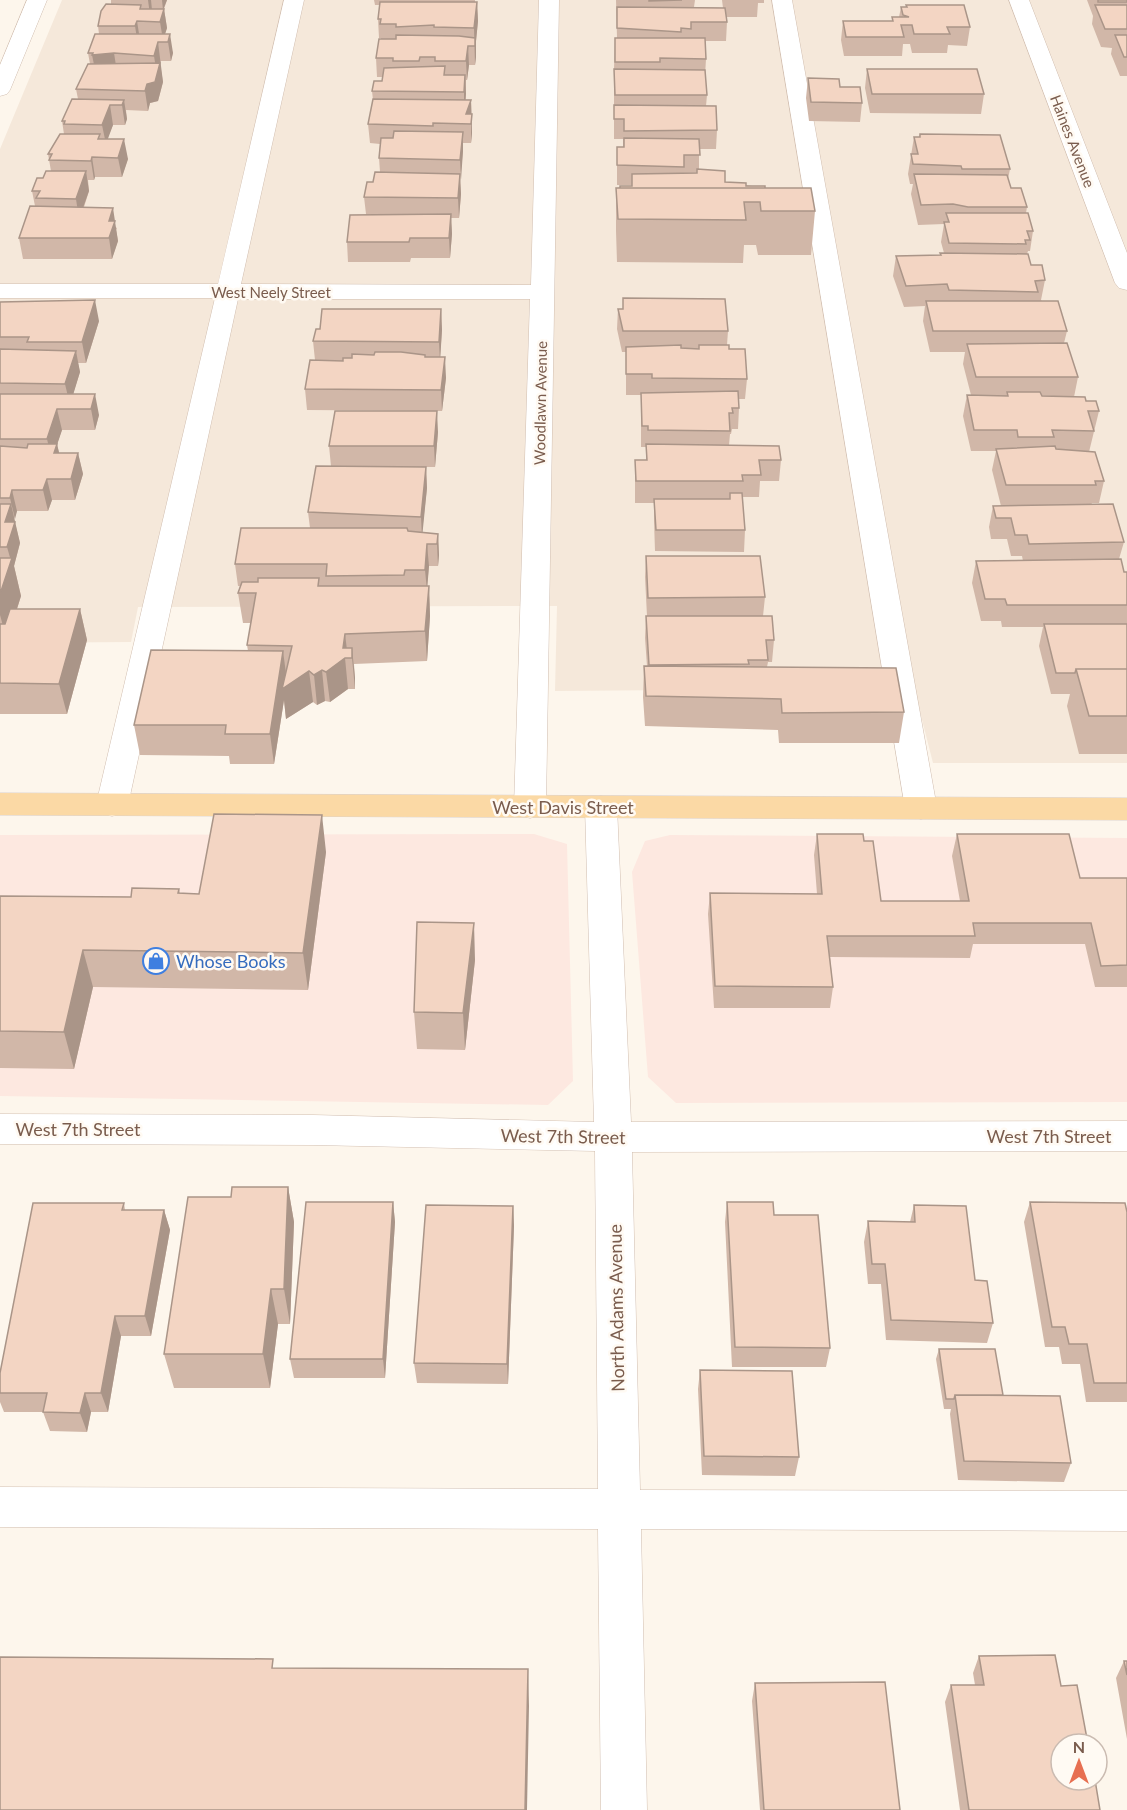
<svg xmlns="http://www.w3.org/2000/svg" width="1127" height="1810" viewBox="0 0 1127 1810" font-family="Lato,sans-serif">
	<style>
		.residential { fill: #f5e8da }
		.commercial { fill: #fde8e0 }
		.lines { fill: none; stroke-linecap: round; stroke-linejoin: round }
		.minor-casing { stroke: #d1beb0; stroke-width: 1 }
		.major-casing { stroke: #dad1cd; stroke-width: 1 }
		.minor { fill: #fff; fill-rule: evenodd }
		.major { fill: #fbd9a5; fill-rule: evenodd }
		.wall { fill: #d1b7a8 }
		.shaded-wall { fill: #aa9588 }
		.building { fill: #f3d5c3; stroke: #aa9588; stroke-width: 1.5 }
		.labels { text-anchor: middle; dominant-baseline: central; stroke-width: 5; stroke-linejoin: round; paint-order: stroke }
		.far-street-label { font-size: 15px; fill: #7a5c4d; stroke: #fffaf3 }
		.street-label { font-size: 18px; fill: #7a5c4d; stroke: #fffaf3 }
		.shop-label { font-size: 18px; fill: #366cbe; stroke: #fffaf3; text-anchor: start }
	</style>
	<rect width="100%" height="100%" fill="#fdf6ec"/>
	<!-- residential -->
	<path class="residential" d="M62 0H1127V763H933L914 688 555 691 557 606 138 607 131 642 0 643V149Z"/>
	<!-- commercial -->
	<path class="commercial" d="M534 834 567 844 573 1081 548 1105 0 1096V835Z
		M670 835 1127 838V1102L676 1103 648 1077 632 872 645 841Z"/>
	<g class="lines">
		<defs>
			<path id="minor" d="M27 0H47L10 90 7 94 0 96V65Z
				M284 0H304L241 284 531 285 539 0H559L546 807 541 815 530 818 519 815 514 807 530 299H238L128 805 123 813 112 816 101 813 96 805 215 298H0V284H218Z
				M772 0H792L937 808 932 816 921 819 910 816 905 808Z
				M1009 0H1029L1127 253V290L1119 288 1115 283Z
				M601 796 612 799 617 807 631 1122 1127 1121V1151L632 1152 640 1490 1127 1491V1531L641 1529 647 1810H601L598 1529 0 1527V1487L598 1489 595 1151 313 1145 0 1144V1114L313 1115 594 1122 585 807 590 799Z"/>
			<path id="major" d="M0 793 1127 798V820L0 815Z"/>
		</defs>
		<!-- minor casing -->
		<use href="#minor" class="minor-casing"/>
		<!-- major casing -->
		<use href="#major" class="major-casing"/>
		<!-- minor -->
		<use href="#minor" class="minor"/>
		<!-- major -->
		<use href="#major" class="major"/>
	</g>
	<!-- wall -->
	<path class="wall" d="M111 0H167L164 9 167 28 165 34 173 53 171 61H161L160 64 163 82 158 101 150 103 148 111 126 110 127 119 125 125H113L107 139 128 159 122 177H95L94 180H88L89 191 84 207 117 228 116 230 118 241 112 259H23L19 238 35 206 32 191 43 178 51 171 48 154 64 134 62 121 78 99 76 89 90 64 88 53 99 34 98 26 111 4Z
		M374 0H475V2H477L478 21 476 41V57L475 65H469L467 80H466V100H471L472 133 471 143H463V151L460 180 461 194 459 218H451L452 234 450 258H411L410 262H348L347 242 366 214 364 197 380 172 379 158 380 144 370 143 368 124 373 100 372 91 382 81V77H377L376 58 381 39V38H379L378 19 380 5H375Z
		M616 0H695L694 7 723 8 722 0H764V3H758L757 17H726L727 22 726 41H705L706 59 705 76 707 95 706 106 717 130 716 149H699V170L725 182 765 188 815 211 811 255H758L756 245H744L743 263 617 262 616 231V188L632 186V185H617V147H623V139H614V69L615 38H617Z
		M1087 0H1127V76H1120L1111 54 1112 48 1101 47 1092 24 1093 16Z
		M906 5 970 27 967 46 948 45 947 53H912L910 44H903L902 56H844L841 40 843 21H892V17H899L901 7H906Z
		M867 69 984 94 981 114 870 113 865 88Z
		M808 78 840 87 862 103 860 122 809 121 806 98Z
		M920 134 1010 169 1008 179 1011 188 1027 207 1026 213 1033 231 1030 251H1028L1027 254 1031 265 1045 280 1041 300 1067 331 1064 343 1078 377 1074 397 1086 401 1099 411 1089 452 1104 481 1099 503H1092L1091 505 1124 542 1119 559 1124 572H1127V754H1079L1067 706 1070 694H1051L1039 646 1043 627H1002L1001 621H981L972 583 976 561H1023L1022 556H1011L1007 539H991L989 527 993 506H1001L992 470 996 451H971L963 416 967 395H971L963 364 965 352H930L923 321 925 306 904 307 893 276 896 256 940 255V253H944L941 242 944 224 918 225 911 194 913 184H910L908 174 914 137H919Z
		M0 302 99 321 86 363H78L80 372 73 394 99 415 95 430H62L57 444 59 453H78L83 474 75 500H52L48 511H17L14 519 20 543 14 566 21 596 17 609H80L87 640 67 714H0Z
		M441 309 442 330 440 357 446 378 442 411 307 410 305 389 315 360 313 341 320 329Z
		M618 309 728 331 727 345 747 379 745 399H738L739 408 738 429H732L731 434H730L729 445 781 460 779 481H760L759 497H742L745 530 744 552 655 551 654 521V503H635V460H646V447H641V395H626V352H622L617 329Z
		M438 432 435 467H426L427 488 422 532 438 534 439 555 438 566H429L427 586H429L430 616 427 661 354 664 355 678V689H348L330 702 325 701 317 705 313 702 286 719 284 700 274 764H230L229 756 140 755 134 725 248 651 247 645 251 623H243L238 593 240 586H238L235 564 310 528 308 512 331 466 329 446Z
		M646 556 765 597 763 616 774 640 772 662H768L767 667 904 712 899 743H779L778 730 645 726 643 697 644 666H647L645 638 646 616H647L645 577Z
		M817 834 864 841 881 901H960L952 856 957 834 1080 878H1127V987H1095L1085 944H973L970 958 830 957 833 987 830 1008H714L708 914 710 893 817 894 814 855Z
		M326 852 308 990 93 987 74 1069 0 1068V896L131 897 179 889 180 893 199 894Z
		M475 960 465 1050 417 1049 414 1012Z
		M288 1187 294 1222 290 1324H278L270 1388H174L164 1354 231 1197Z
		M393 1202 395 1222 385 1378H294L290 1359Z
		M727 1202 774 1215 830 1348 826 1367H732L725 1222Z
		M1030 1202 1127 1212V1402H1086L1080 1364H1062L1059 1347H1045L1024 1222Z
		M124 1203 125 1210H164L170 1230 151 1336H121L108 1412H91L87 1432 50 1431 43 1412H4L0 1402V1373Z
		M914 1205 975 1280 993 1323 987 1343 886 1340 881 1284H868L864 1242 868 1221 910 1222Z
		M513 1206 514 1226 508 1384 417 1383 414 1363Z
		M939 1349 1003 1395 1071 1463 1064 1482 958 1480 950 1414 951 1409H944L936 1359Z
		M700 1370 799 1457 795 1476 702 1475 698 1389Z
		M979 1656 1061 1686 1100 1810H960L945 1702 951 1685H975L973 1673Z
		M1124 1661H1127V1739L1116 1678Z
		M755 1683 900 1810H760L752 1701Z"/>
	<!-- shaded-wall -->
	<path class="shaded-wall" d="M148 0H151L152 10 150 15Z
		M162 0H167L163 10Z
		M477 2 478 21 476 41V57L475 65 474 28Z
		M164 9 167 28 163 40 160 22Z
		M137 21 140 40 138 45 135 26Z
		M170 34 173 53 171 61 168 42Z
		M158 42 163 82 158 101 150 103 148 111 145 91 147 84 157 75 154 56Z
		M468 46 469 65 467 80 466 61Z
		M114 53 117 72 96 74 92 55Z
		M465 75 466 94 464 111V92Z
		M124 100 127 119 125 125 122 105Z
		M471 100 472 133 471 143V123L466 114Z
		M110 105 113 125 106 144 102 125Z
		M463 132V151L461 180 460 160Z
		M124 139 128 159 122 177 118 158Z
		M92 157 95 177 94 180 91 161Z
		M86 171 89 191 79 219 76 199Z
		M460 174 461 194 459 218 458 198Z
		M113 208 118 241 112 259 109 238V221Z
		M451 214 452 234 450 258 449 238Z
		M95 300 99 321 86 363 82 342Z
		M441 309 442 330 440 362 439 342Z
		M76 351 80 372 70 405 65 384Z
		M445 357 446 378 442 411 441 390Z
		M95 394 99 415 95 430 91 409Z
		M57 409 62 430 56 448 57 444 62 465 52 460 47 439Z
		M437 411 438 432 435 467 434 446Z
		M78 453 83 474 75 500 71 479Z
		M426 467 427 488 422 538 421 517Z
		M47 479 52 500 48 511 43 490Z
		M12 490 17 511 15 519 10 498Z
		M11 504 20 543 14 566 21 596 7 640 0 615V594L11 561 7 547 5 522Z
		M438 534 439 555 438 566 437 544Z
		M427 544 429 566 427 591 425 570Z
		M429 586 430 616 427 661 425 631Z
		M80 609 87 640 67 714 59 684Z
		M345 634 348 658H345L348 689 330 702 326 672 343 648Z
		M352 648 355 678V689L352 658Z
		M283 651 287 681 309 671 313 702 286 719 284 700 274 764 270 734Z
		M322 670 325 701 317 705 314 675Z
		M322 815 326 852 308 990 303 953Z
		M474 923 475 960 465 1050 463 1013Z
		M83 950 93 987 74 1069 64 1032Z
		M288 1187 294 1222 290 1324 284 1289Z
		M393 1202 395 1222 385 1378 383 1359Z
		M513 1206 514 1226 508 1384 507 1364Z
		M164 1210 170 1230 151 1336 145 1316Z
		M271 1289 278 1324 270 1388 263 1354Z
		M115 1316 121 1336 108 1412 101 1393Z
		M85 1393 91 1412 87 1432 80 1413Z
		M528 1669 529 1706 527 1810H525Z"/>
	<!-- building -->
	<path class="building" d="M649 0H682L649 1Z
		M1098 0H1127V2H1098Z
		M380 2H477L474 28 434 27V25L396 27V24H380L381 19H378Z
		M106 4 141 5 140 9H164L160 22 137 21 135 26H98L101 11Z
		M906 5H964L970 27H947L950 34H914L912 25H901L904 37H846L843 21H893L892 17H909L903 15 901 7H907Z
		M1095 5H1127V29H1105Z
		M617 7 725 8 727 22H691V29L681 28V32L617 28Z
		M95 34H170L168 42H158L154 56 114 53 92 55 93 53H88Z
		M396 35 459 36 475 38V46H468L466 61H435V57H420L419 61H393V58H376L379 39H396Z
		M1115 35H1127V57H1124Z
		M615 38H705L706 59 660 58V62H615Z
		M160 63 155 82 147 84 145 91 76 89 88 64Z
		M445 66 444 75H465L464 92 372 91 374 81H382L384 68Z
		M614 69 705 70 707 95H615Z
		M867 69H977L984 94H872Z
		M808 78 839 79 840 87H860L862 103 811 102Z
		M72 99 124 100 122 105H110L102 125 64 124 65 121H62Z
		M373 99 471 100 466 114H472L471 124 433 123V126L368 124Z
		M614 105 716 106 717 130 624 131V119H614Z
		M394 131 463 132 460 160 379 158 381 138H393Z
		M60 134H100L98 139H124L118 158 92 157 91 161 49 160 52 154H48Z
		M920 134 1000 135 1010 169H962L961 166 913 164 911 154H918L914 137H920Z
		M624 138 699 139 700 155H684V167L617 165V147H624Z
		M697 169 725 171V182L746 183V186H765V188H620V186H632V174L697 173Z
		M46 171H86L76 199 36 198 40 191H32L37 178H43Z
		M375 172 460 174 458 198 364 197 367 182H373Z
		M914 174 1007 175 1011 188H1021L1027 207H968L953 204 921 205Z
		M616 188H811L815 211H761L760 202H744L746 220 618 219Z
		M30 206 113 208 109 221H115L109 238H19Z
		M946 213H1028L1033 231H1027L1030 240H1025L1026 244 949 243 944 222H949Z
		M451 214 449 238H410L409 242H347L350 215Z
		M940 253 1028 254 1031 265H1042L1045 280 1035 281 1038 292 949 290 947 284 906 286 896 256 941 255Z
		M623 298 725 299 728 331H623L618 309H623Z
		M95 300 82 342H27L29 337H0V302Z
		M926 301H1058L1067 331H933Z
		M322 309H441L439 342 313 341 316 329H320Z
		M1067 343 1078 377H976L967 344Z
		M681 345V348L699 349V345H729V349H745L747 379 652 378V374H626V347Z
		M0 349 76 351 65 384 0 383Z
		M375 352H401L425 355V357H445L441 390 305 389 310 360 343 361V358H352V354L374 355Z
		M738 391 739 408H732L733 413H729L730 431 648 430V426H642L641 393Z
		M1007 392H1040L1042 396 1085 397 1086 401H1096L1099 411H1088L1094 431 1052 430 1054 437H1018L1017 430H974L967 395 1008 396Z
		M0 394H95L91 409H57L47 439H0Z
		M335 411H437L434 446H329Z
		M28 444H57L54 453H78L71 479H47L43 490H12L10 498H0V446L27 448Z
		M646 444 779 446 781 460H759L761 475H742L743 481H636L635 460H647Z
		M1055 446 1056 449 1095 452 1104 481H1095L1096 485H1006L996 449Z
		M316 466 426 467 421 517 308 512Z
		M730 493H742L745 530H656L654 499H730Z
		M0 504H11L5 522H15L7 547H0Z
		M1113 504 1124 542 1029 544 1027 535H1015L1011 518H996L993 506Z
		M241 528H407L408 531 438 534 437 544H427L425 570H405L404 575 326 576 327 564H235Z
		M646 556H760L765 597 648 598Z
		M0 558H12L0 594Z
		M1121 559 1124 572H1127V605H1007L1005 599H985L976 561Z
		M258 578H319L318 586H429L425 631 345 634 343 648H352V658H345L326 672 322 670 314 675 309 671 282 689 292 646 247 645 256 593H238L242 582H258Z
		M10 609H80L59 684 0 683V624H5Z
		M646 616H772L774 640H766L768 660H748L749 664 649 665Z
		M1044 624H1127V669H1076L1075 673H1056Z
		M151 650 283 651 270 734H225L226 725H134Z
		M644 666 896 668 904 712 782 713 781 699 646 696Z
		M1076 669H1127V716H1089Z
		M214 814 322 815 303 953 83 950 64 1032 0 1031V896L131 897 132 888 179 889 178 893 199 894Z
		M817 834H863L864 841H873L881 901H969L957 834H1069L1080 878H1127V965L1101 966 1091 923H973L975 936H827L833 987 715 986 710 893 822 894Z
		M417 922 474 923 463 1013 414 1012Z
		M232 1187H288L284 1289H271L263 1354H164L188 1197H231Z
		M306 1202H393L383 1359H290Z
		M727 1202H773L774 1215H818L830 1348 735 1347Z
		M1030 1202 1125 1203 1127 1212V1383H1094L1087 1344H1069L1065 1327H1052Z
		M33 1203H124L122 1210H164L145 1316H115L101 1393H85L80 1413 43 1412 47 1393H0V1373Z
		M426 1205 513 1206 507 1364 414 1363Z
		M914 1205 966 1206 975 1280 987 1281 993 1323 891 1320 885 1264H872L868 1221 915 1222Z
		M939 1349H995L1003 1395H955L954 1399H946Z
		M700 1370 792 1371 799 1457 704 1456Z
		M955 1395 1060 1396 1071 1463 964 1461Z
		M1055 1655 1061 1686 1077 1685 1088 1744H1061V1780H1095L1100 1810H969L951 1685H984L979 1656Z
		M0 1657 273 1659 272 1668 528 1669 525 1810H0Z
		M1124 1661H1127V1675Z
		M885 1682 900 1810H764L755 1683Z"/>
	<!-- icons -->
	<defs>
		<symbol id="shop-ring" viewBox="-11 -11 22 22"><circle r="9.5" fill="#fffaf3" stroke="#3f7fe0" stroke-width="1.5"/><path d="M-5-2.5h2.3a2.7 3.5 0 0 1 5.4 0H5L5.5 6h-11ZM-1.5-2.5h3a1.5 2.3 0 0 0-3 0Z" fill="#3f7fe0"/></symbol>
	</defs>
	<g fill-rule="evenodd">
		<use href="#shop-ring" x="141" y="946" width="30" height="30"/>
	</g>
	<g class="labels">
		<!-- far-street labels -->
		<g class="far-street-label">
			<text transform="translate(1073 141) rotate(69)">Haines Avenue</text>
			<text x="271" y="292">West Neely Street</text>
			<text transform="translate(540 403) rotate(-89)">Woodlawn Avenue</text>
		</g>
		<!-- street labels -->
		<g class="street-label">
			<text x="563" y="807">West Davis Street</text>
			<text x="78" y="1129">West 7th Street</text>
			<text transform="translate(563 1136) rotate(1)">West 7th Street</text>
			<text x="1049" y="1136">West 7th Street</text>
			<text transform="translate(616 1308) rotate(-91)">North Adams Avenue</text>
		</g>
		<!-- shop labels -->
		<g class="shop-label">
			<text x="176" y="961">Whose Books</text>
		</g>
	</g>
	<!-- north arrow -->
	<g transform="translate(1079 1762)"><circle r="28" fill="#fffaf3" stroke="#cabbb1" stroke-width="1.5"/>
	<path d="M0-4.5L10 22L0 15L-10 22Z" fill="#e76f51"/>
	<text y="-9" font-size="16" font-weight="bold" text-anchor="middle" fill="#7a5c4d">N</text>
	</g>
</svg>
